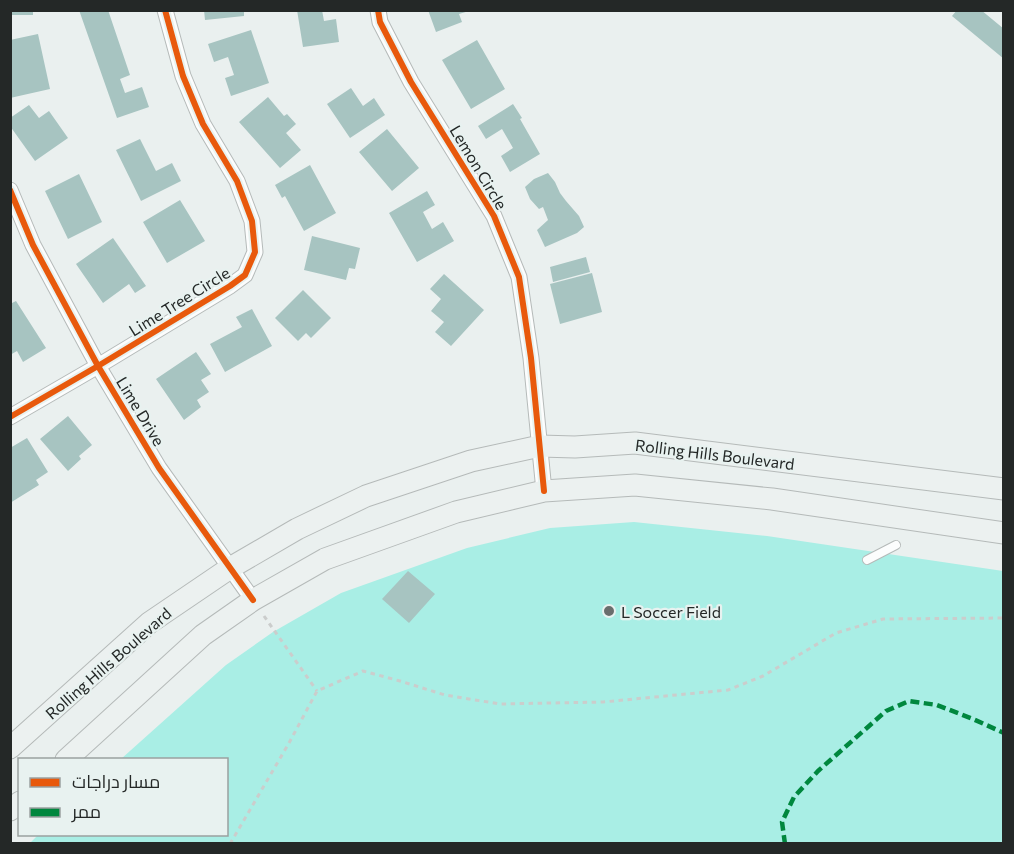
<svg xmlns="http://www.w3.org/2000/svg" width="1014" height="854" viewBox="0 0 1014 854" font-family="Commissioner,Cairo,sans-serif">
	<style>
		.green { fill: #a9eee5 }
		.building { fill: #a7c4c1 }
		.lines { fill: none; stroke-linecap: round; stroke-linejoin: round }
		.service-casing { stroke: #b5bab9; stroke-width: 10 }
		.minor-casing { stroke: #b5bab9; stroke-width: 17 }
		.secondary-casing { stroke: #b5bab9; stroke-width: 23 }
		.path { stroke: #cbcdcc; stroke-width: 3; stroke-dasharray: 4.5 4.5; stroke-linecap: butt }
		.service { stroke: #fcfdfd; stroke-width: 8 }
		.minor { stroke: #fcfdfd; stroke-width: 15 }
		.secondary { stroke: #ecf1f0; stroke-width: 21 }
		.quiet { stroke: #00873e; stroke-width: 4.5; stroke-dasharray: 9 4.5; stroke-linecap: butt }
		.cycleway-casing { stroke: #e8f2f0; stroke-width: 10 }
		.cycleway { stroke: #e8590c; stroke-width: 6 }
		.poi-dot { fill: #696e6d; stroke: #e8f2f0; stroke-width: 2 }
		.labels { text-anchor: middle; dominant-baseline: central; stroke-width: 4.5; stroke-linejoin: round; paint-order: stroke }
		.street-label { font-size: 16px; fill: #242827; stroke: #e8f2f0 }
		.poi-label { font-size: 16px; fill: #242827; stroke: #e8f2f0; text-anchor: start }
	</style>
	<rect width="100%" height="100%" fill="#eaf0ef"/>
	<!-- green -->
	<path class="green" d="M634 522 767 536 1003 571V843L29 844 39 834H226V760L121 759 226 665 273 632 341 593 467 548 550 528Z"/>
	<!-- building -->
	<path class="building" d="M10 10H33V15H10Z
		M79 10H108L130 75 120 79 125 93 142 87 149 107 117 118Z
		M204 10H244V16L205 20Z
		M297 10H322L324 21 336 19 339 42 303 47Z
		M428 10H469V11L459 14 462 22 436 32Z
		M957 10H981L1004 29V59L952 16Z
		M251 30 269 83 231 96 225 78 234 75 228 57 214 62 208 44Z
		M38 34 50 89 10 98V40Z
		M477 40 505 89 471 109 442 60Z
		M351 88 363 106 374 98 385 115 350 138 327 104Z
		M268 97 284 116 287 114 296 124 286 133 301 150 280 168 239 122Z
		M513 104 522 118 520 119 540 154 510 172 501 156 513 148 502 129 486 139 478 126Z
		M29 105 39 118 49 111 68 138 35 161 10 126V118Z
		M387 129 419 168 392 191 359 152Z
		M140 139 156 171 172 163 181 181 141 201 116 150Z
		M310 165 336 213 304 231 285 196 282 198 275 185Z
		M548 173 555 182 560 193 566 201 579 216 584 227 577 233 545 247 537 230 548 220 543 207 539 209 530 199 525 187 534 179Z
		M79 174 102 222 68 239 45 191Z
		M427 191 435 205 423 212 432 229 443 222 454 241 417 262 389 213Z
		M180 200 205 241 167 263 143 222Z
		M312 236 360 248 355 269 349 268 346 280 304 270Z
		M113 238 146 286 135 293 129 284 103 303 76 264Z
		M586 257 590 272 553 282 550 267Z
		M592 273 602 312 560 324 550 284Z
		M444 274 484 310 451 346 435 332 444 322 431 311 441 299 430 289Z
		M303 290 331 318 311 338 306 333 298 341 275 318Z
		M16 301 46 348 23 362 17 351 10 355V304Z
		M252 309 272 346 225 372 210 344 242 327 236 317Z
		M196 352 211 374 201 380 209 392 197 400 201 407 184 420 156 379Z
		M68 416 92 445 79 456 81 459 68 471 40 439Z
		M27 438 48 472 36 480 39 485 10 503V448Z
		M408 571 435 594 409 623 382 599Z"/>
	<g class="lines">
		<defs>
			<path id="service" d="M867 560 896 545"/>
			<path id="minor" d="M378 10 380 22 411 82 494 216 519 277 531 358 544 491
				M10 190 33 245 98 366 159 468 253 600
				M10 417 98 366 230 286 245 275 255 252 252 221 237 181 203 124 183 76 165 10"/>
			<path id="secondary" d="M10 748 149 623 230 568 297 529 366 496 471 461 540 446 575 447 635 443 1004 489
				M66 760 203 635 253 600 325 559 456 512 544 491 635 485 772 499 1004 533
				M10 810 20 802"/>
		</defs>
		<!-- service casing -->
		<use href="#service" class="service-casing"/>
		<!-- minor casing -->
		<use href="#minor" class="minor-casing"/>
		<!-- secondary casing -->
		<use href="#secondary" class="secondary-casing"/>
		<!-- path -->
		<path class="path" d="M264 616 317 691
			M230 844 289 743 317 691 363 671 400 681 445 695 500 704 603 702 728 690 763 676 836 633 883 619 1004 618"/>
		<!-- service -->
		<use href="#service" class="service"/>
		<!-- minor -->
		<use href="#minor" class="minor"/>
		<!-- secondary -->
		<use href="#secondary" class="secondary"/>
		<!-- quiet -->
		<path class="quiet" d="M785 844 782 822 794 797 818 771 886 711 909 701 937 705 973 719 1004 733"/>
		<defs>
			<path id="cycleway" d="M378 10 380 22 411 82 494 216 519 277 531 358 544 491
				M10 190 33 245 98 366 159 468 253 600
				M10 417 98 366 230 286 245 275 255 252 252 221 237 181 203 124 183 76 165 10"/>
		</defs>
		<!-- cycleway casing -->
		<use href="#cycleway" class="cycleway-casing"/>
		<!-- cycleway -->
		<use href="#cycleway" class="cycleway"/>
	</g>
	<!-- markers -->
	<circle class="poi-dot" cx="609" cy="611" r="6"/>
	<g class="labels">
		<!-- street labels -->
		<g class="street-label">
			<text transform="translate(479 167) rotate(59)">Lemon Circle</text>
			<text transform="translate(179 301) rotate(-32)">Lime Tree Circle</text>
			<text transform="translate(141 411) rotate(59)">Lime Drive</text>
			<text transform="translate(715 454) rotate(7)">Rolling Hills Boulevard</text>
			<text transform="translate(108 663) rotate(-41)">Rolling Hills Boulevard</text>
		</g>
		<!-- poi labels -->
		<g class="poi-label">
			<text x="621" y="611">L Soccer Field</text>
		</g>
	</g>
	<!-- border -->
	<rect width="1014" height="854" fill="none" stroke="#242827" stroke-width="24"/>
	<!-- legend -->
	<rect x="18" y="758" width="210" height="78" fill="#e8f2f0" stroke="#9aa1a0" stroke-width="1.5"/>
	<rect x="30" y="778" width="30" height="9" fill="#e8590c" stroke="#9aa1a0" stroke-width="1.5"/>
	<text x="72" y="788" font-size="18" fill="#242827">مسار دراجات</text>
	<rect x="30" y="808" width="30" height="9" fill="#00873e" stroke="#9aa1a0" stroke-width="1.5"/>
	<text x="72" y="818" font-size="18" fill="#242827">ممر</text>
</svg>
